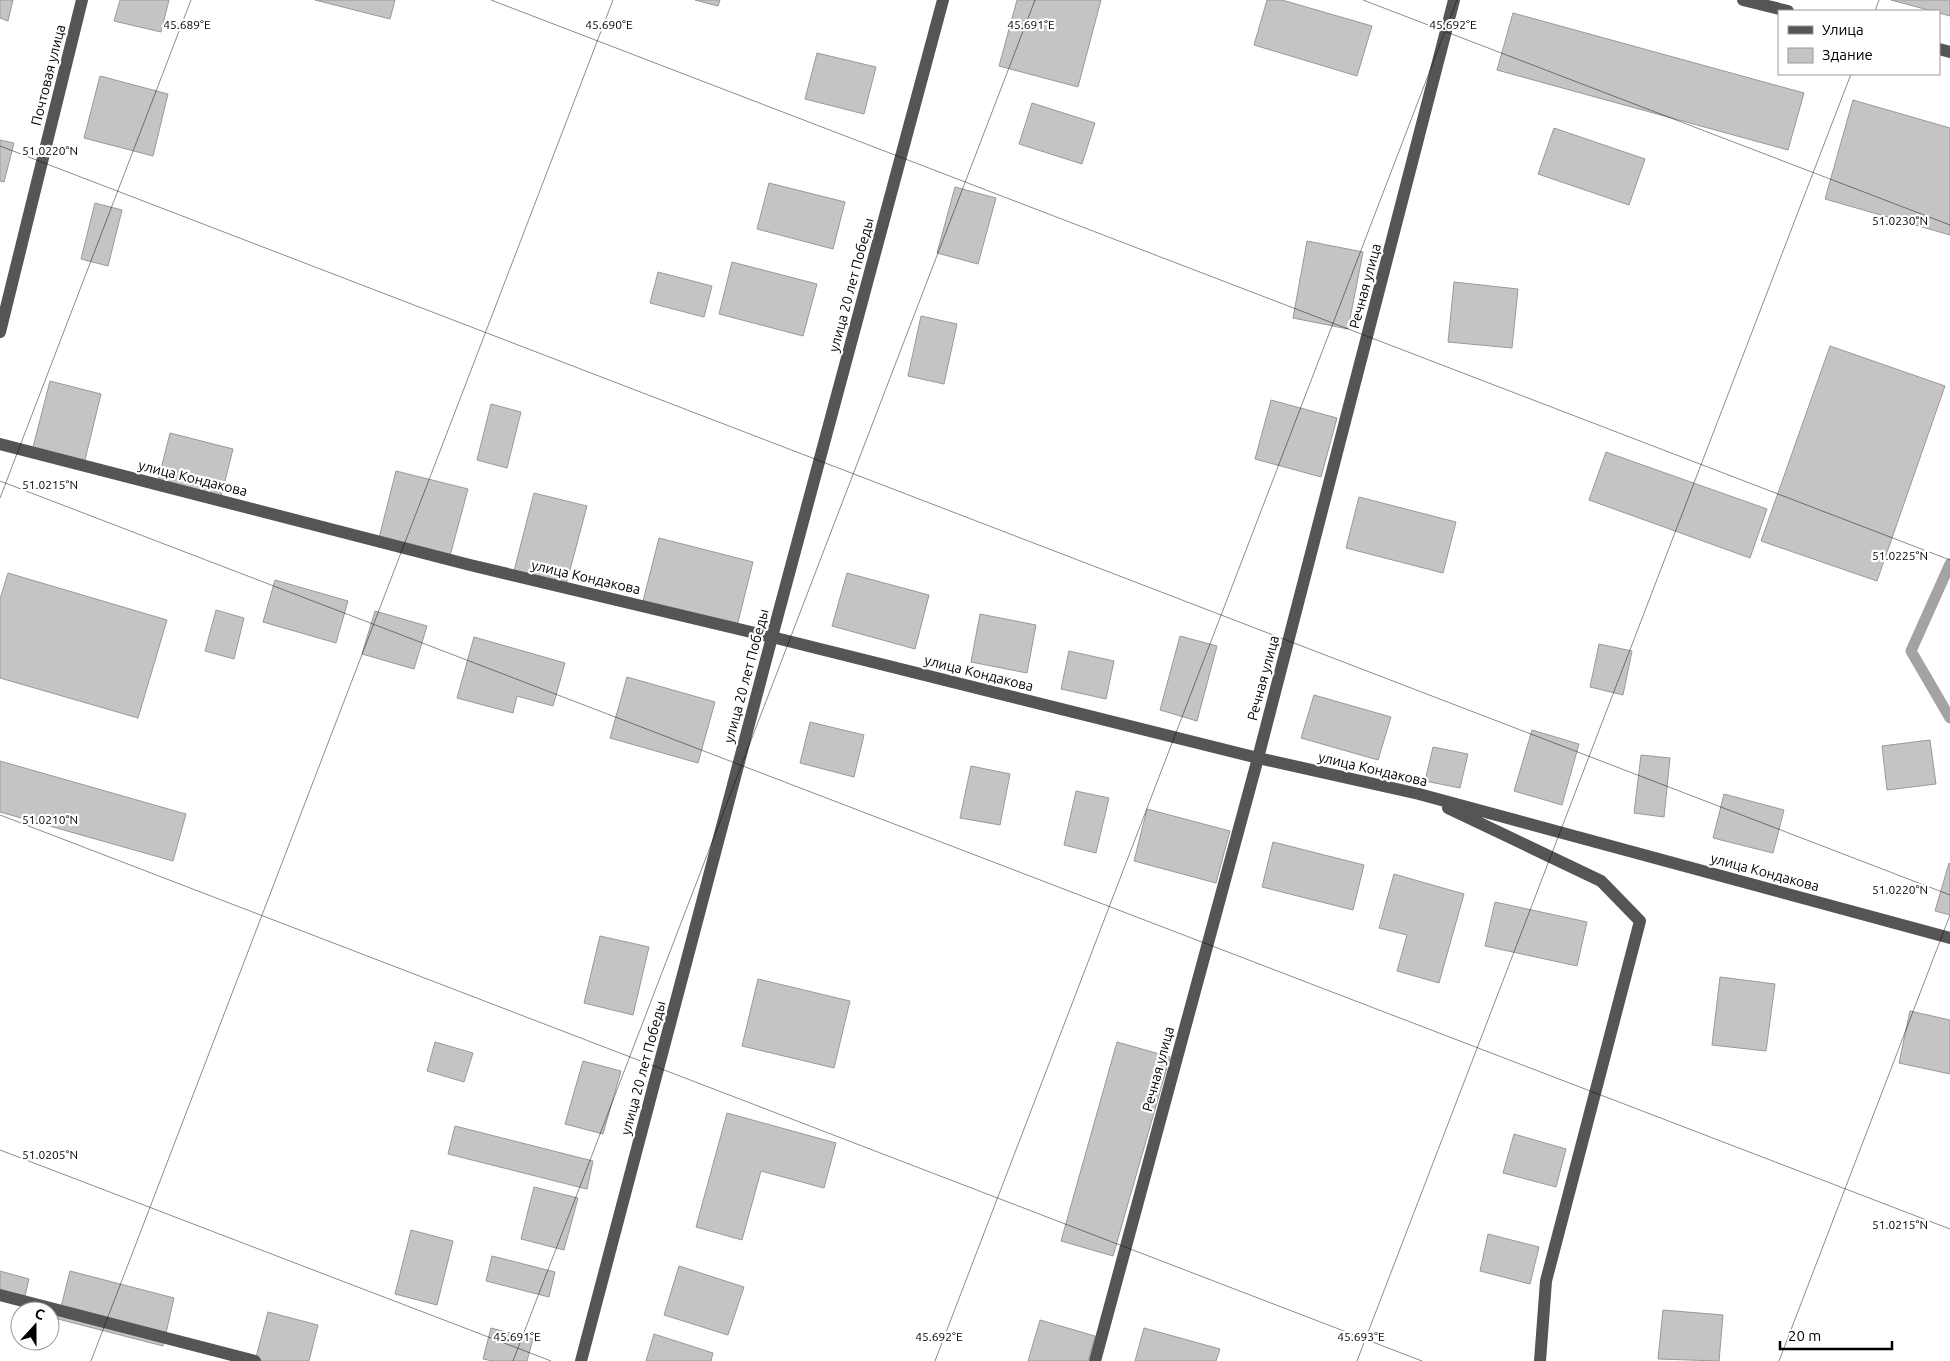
<svg xmlns="http://www.w3.org/2000/svg" width="1950" height="1361" viewBox="0 0 1950 1361" font-family="Ubuntu,sans-serif">
	<style>
		.lines { fill: none; stroke-linecap: round; stroke-linejoin: round }
		.stream { stroke: #a3a3a3; stroke-width: 11 }
		.building { fill: #c4c4c4; stroke: #999 }
		.minor { stroke: #555; stroke-width: 12 }
		.ticks { fill: none; stroke: #000; stroke-width: 1; stroke-opacity: 0.45 }
		.labels { text-anchor: middle; dominant-baseline: central; stroke-width: 4.5; stroke-linejoin: round; paint-order: stroke }
		.street-label { font-size: 14px; fill: #000; stroke: #fff }
		.ticks-label { font-size: 12px; text-anchor: middle; fill: #000; stroke: #fff; stroke-width: 4.5; stroke-linejoin: round; paint-order: stroke }
	</style>
	<rect width="100%" height="100%" fill="#fff"/>
	<g class="lines">
		<!-- stream -->
		<path class="stream" d="M1950 564 1911 651 1950 718"/>
	</g>
	<!-- building -->
	<path class="building" d="M0 0H13L8 21 0 18Z
		M120 0H169L161 32 114 21Z
		M315 0H395L390 19Z
		M695 0H720L718 6Z
		M1017 0H1101L1078 87 999 66Z
		M1267 0H1282L1372 26 1357 76 1254 45Z
		M1891 0H1950V16L1939 13V11H1932Z
		M1513 13 1804 93 1788 150 1497 70Z
		M817 53 876 67 864 114 805 99Z
		M100 76 168 94 153 156 84 138Z
		M1853 100 1950 128V235L1825 199Z
		M1032 103 1095 123 1082 164 1019 144Z
		M1554 128 1645 159 1629 205 1538 174Z
		M0 140 14 143 4 182 0 181Z
		M769 183 845 202 833 249 757 229Z
		M955 187 996 198 978 264 937 253Z
		M95 203 122 210 108 266 81 259Z
		M1307 241 1363 252 1348 329 1293 318Z
		M732 262 817 284 803 336 719 314Z
		M658 272 712 286 704 317 650 303Z
		M1454 282 1518 289 1512 348 1448 342Z
		M921 316 957 324 944 384 908 376Z
		M1830 346 1945 386 1877 581 1761 541Z
		M50 381 101 394 83 468 31 455Z
		M1271 400 1337 418 1321 477 1255 459Z
		M491 404 521 412 507 468 477 460Z
		M170 433 233 449 221 497 158 481Z
		M1606 452 1767 509 1750 558 1589 500Z
		M396 471 468 489 450 556 379 538Z
		M534 493 587 506 566 585 514 571Z
		M1359 497 1456 522 1443 573 1346 548Z
		M659 538 753 562 737 626 643 601Z
		M8 573 167 620 138 718 0 678V599Z
		M847 573 929 595 915 649 832 626Z
		M275 580 348 601 336 643 263 622Z
		M216 610 244 618 234 659 205 651Z
		M375 611 427 626 414 669 362 654Z
		M980 614 1036 625 1027 673 971 662Z
		M1180 636 1217 646 1197 721 1160 710Z
		M474 637 565 663 553 706 517 696 513 713 457 698Z
		M1599 644 1632 651 1623 695 1590 687Z
		M1069 651 1114 661 1106 699 1061 689Z
		M627 677 715 702 698 763 610 738Z
		M1314 695 1391 717 1378 760 1301 738Z
		M810 722 864 735 854 777 800 763Z
		M1532 730 1579 744 1562 805 1514 791Z
		M1930 740 1936 784 1887 790 1882 746Z
		M1433 747 1468 754 1460 788 1425 781Z
		M1641 755 1670 758 1664 817 1634 813Z
		M0 761 186 814 173 861 0 812Z
		M971 766 1010 774 1000 825 960 818Z
		M1076 791 1109 798 1096 853 1064 845Z
		M1724 794 1784 810 1773 853 1713 838Z
		M1147 809 1230 831 1216 883 1134 861Z
		M1273 842 1364 865 1353 910 1262 887Z
		M1949 863 1950 864V915L1935 911Z
		M1394 874 1464 894 1439 983 1397 971 1407 935 1379 928Z
		M1495 902 1587 922 1577 966 1485 946Z
		M600 936 649 947 633 1015 584 1003Z
		M1720 977 1775 984 1766 1051 1712 1045Z
		M758 979 850 1001 834 1068 742 1046Z
		M1910 1011 1950 1020V1074L1899 1063Z
		M435 1042 473 1053 464 1082 427 1071Z
		M1117 1042 1170 1057 1113 1256 1061 1241Z
		M583 1061 621 1071 603 1134 565 1124Z
		M727 1113 836 1143 824 1188 761 1171 742 1240 696 1227Z
		M455 1126 593 1161 587 1189 448 1154Z
		M1514 1134 1566 1149 1556 1187 1503 1173Z
		M534 1187 578 1198 564 1250 521 1239Z
		M411 1230 453 1241 437 1305 395 1294Z
		M1488 1234 1539 1247 1530 1284 1480 1271Z
		M492 1256 555 1272 549 1297 486 1281Z
		M679 1266 744 1287 728 1335 664 1315Z
		M0 1271 29 1279 23 1304 0 1298Z
		M70 1271 174 1298 163 1346 58 1319Z
		M1663 1310 1723 1315 1719 1361 1658 1359Z
		M268 1312 318 1325 309 1361H255Z
		M1040 1320 1095 1336 1088 1361H1028Z
		M491 1328 533 1339 527 1361H493L483 1359Z
		M1144 1328 1220 1349 1216 1361H1135Z
		M654 1334 713 1353 711 1361H646Z"/>
	<g class="lines">
		<!-- minor -->
		<path class="minor" d="M1743 0 1788 11
			M1939 49 1950 52
			M0 332 82 0
			M0 444 470 565 772 637 1258 758 1419 794 1950 938
			M1448 808 1601 881 1640 921 1546 1281 1540 1361
			M0 1295 255 1361
			M581 1361 772 637 943 0
			M1095 1361 1258 758 1454 0"/>
	</g>
	<!-- ticks -->
	<path class="ticks" d="M491 0 1950 560M1363 0 1950 225M1875 11 1879 0M0 146 1950 895M0 481 1950 1229M0 498 191 0M0 815 1422 1361M0 1150 551 1361M91 1361 613 0M513 1361 1035 0M935 1361 1457 0M1357 1361 1851 74M1779 1361 1950 915"/>
	<g class="labels">
		<!-- street labels -->
		<g class="street-label">
			<text transform="translate(48 75) rotate(-76)">Почтовая улица</text>
			<text transform="translate(851 285) rotate(-75)">улица 20 лет Победы</text>
			<text transform="translate(1365 286) rotate(-75)">Речная улица</text>
			<text transform="translate(193 478) rotate(14)">улица Кондакова</text>
			<text transform="translate(586 577) rotate(13)">улица Кондакова</text>
			<text transform="translate(979 673) rotate(14)">улица Кондакова</text>
			<text transform="translate(746 676) rotate(-75)">улица 20 лет Победы</text>
			<text transform="translate(1263 678) rotate(-75)">Речная улица</text>
			<text transform="translate(1373 769) rotate(13)">улица Кондакова</text>
			<text transform="translate(1765 872) rotate(15)">улица Кондакова</text>
			<text transform="translate(643 1068) rotate(-75)">улица 20 лет Победы</text>
			<text transform="translate(1158 1069) rotate(-75)">Речная улица</text>
		</g>
	</g>
	<g class="ticks-label">
		<text x="187" y="29">45.689°E</text>
		<text x="609" y="29">45.690°E</text>
		<text x="1031" y="29">45.691°E</text>
		<text x="1453" y="29">45.692°E</text>
		<text x="50" y="155">51.0220°N</text>
		<text x="1900" y="225">51.0230°N</text>
		<text x="50" y="489">51.0215°N</text>
		<text x="1900" y="560">51.0225°N</text>
		<text x="50" y="824">51.0210°N</text>
		<text x="1900" y="894">51.0220°N</text>
		<text x="50" y="1159">51.0205°N</text>
		<text x="1900" y="1229">51.0215°N</text>
		<text x="517" y="1341">45.691°E</text>
		<text x="939" y="1341">45.692°E</text>
		<text x="1361" y="1341">45.693°E</text>
	</g>
	<!-- legend -->
	<rect x="1778" y="10" width="162" height="65" fill="#ffffff" stroke="#999999"/>
	<rect x="1788" y="26" width="25" height="8" fill="#555555" stroke="#999999"/>
	<text x="1822" y="35" font-size="15" fill="#000000">Улица</text>
	<rect x="1788" y="48" width="25" height="15" fill="#c4c4c4" stroke="#999999"/>
	<text x="1822" y="60" font-size="15" fill="#000000">Здание</text>
	<!-- north arrow -->
	<g transform="translate(35 1326) rotate(21)"><circle r="24" fill="#ffffff" stroke="#999999"/>
	<path d="M0-4L9 19L0 12L-9 19Z" fill="#000000"/>
	<text y="-8" font-size="14" font-weight="bold" text-anchor="middle" fill="#000000">С</text>
	</g>
	<!-- scale -->
	<path d="M1780 1341v8h112v-8" fill="none" stroke="#000000" stroke-width="2.5"/>
	<text x="1788" y="1341" font-size="15" fill="#000000" stroke="#ffffff" stroke-width="4" paint-order="stroke">20 m</text>
</svg>
